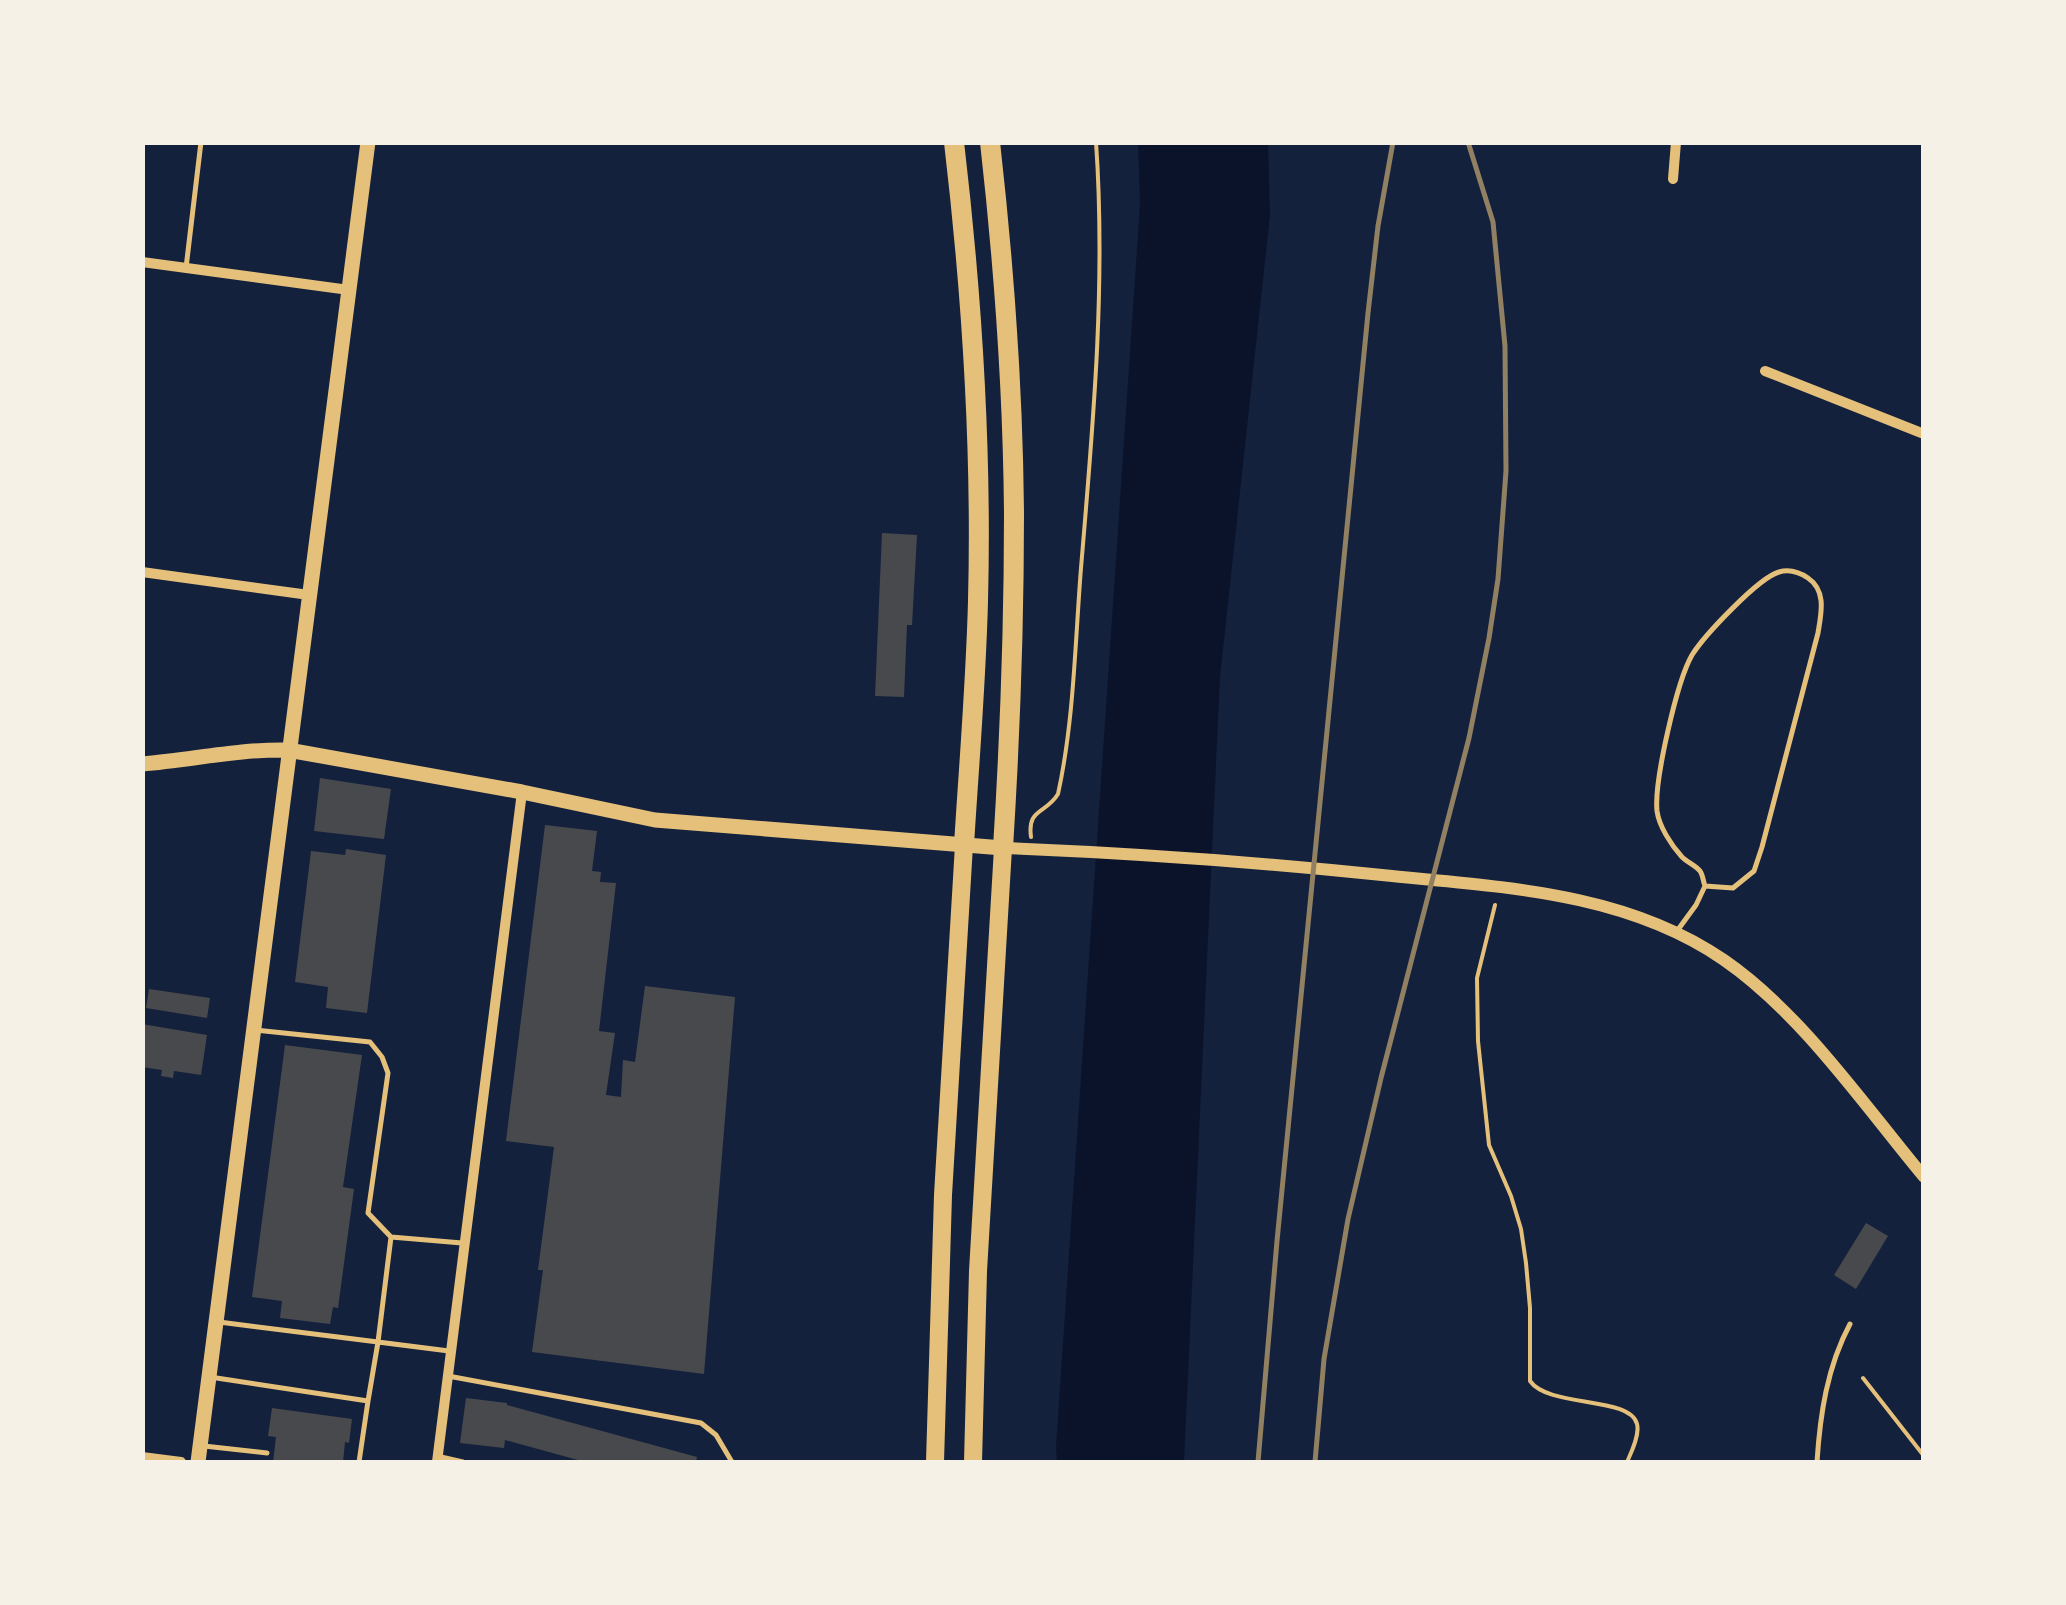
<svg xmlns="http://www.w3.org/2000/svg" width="2066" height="1605" viewBox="0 0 2066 1605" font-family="Raleway,sans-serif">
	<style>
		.water { fill: #0b132b }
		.building { fill: #48494c }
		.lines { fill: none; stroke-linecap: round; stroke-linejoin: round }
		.path { stroke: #e5c07b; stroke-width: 4 }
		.service { stroke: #e5c07b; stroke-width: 5 }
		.minor { stroke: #e5c07b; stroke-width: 10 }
		.tertiary { stroke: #e5c07b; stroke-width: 12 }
		.secondary { stroke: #e5c07b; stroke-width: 15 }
		.trunk { stroke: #e5c07b; stroke-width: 18 }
		.motorway { stroke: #e5c07b; stroke-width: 20 }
		.rail { stroke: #918062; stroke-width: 5 }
	</style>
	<rect width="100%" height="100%" fill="#14213d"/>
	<!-- water -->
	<path class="water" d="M1138 143H1268L1270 215 1220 677 1184 1462H1057L1056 1446 1140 204Z"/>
	<!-- building -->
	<path class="building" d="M882 533 917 535 912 625H907L904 697 875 696Z
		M320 778 391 789 384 839 314 831Z
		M545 825 597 831 592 871 601 872 600 882 616 883 599 1031 615 1033 606 1095 621 1097 623 1060 635 1062 645 986 735 997 704 1374 532 1352 543 1270H538L554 1147 506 1141Z
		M346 849 386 855 367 1013 326 1008 328 987 295 982 311 851 345 855Z
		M149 989 210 998 207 1018 146 1008Z
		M142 1024 207 1035 201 1075 174 1071 173 1078 161 1076 162 1070 142 1067Z
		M285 1045 362 1055 343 1187 354 1189 338 1308 333 1307 330 1324 280 1318 282 1301 252 1297Z
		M1866 1223 1888 1236 1856 1289 1834 1275Z
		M466 1398 507 1403V1405L697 1457 696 1462H585L505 1440 504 1448 460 1443Z
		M272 1408 352 1419 349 1443 345 1442 343 1462H273L276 1437 268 1436Z"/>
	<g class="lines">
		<!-- path -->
		<path class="path" d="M1031 837C1027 808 1046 814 1058 794 1074 721 1075 643 1081 568 1093 426 1106 284 1096 142
			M1495 905 1477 978 1478 1041 1489 1145 1511 1196 1521 1229 1526 1263 1530 1308V1381C1549 1408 1630 1396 1637 1424 1640 1435 1631 1453 1627 1462
			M1863 1378 1924 1456"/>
		<!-- service -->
		<path class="service" d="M186 268 201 142
			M1677 931 1696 905 1705 886C1703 881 1703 875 1700 871 1696 866 1687 862 1682 857 1671 845 1659 826 1657 811 1654 781 1677 681 1692 655 1704 636 1758 578 1779 572 1789 569 1799 572 1808 578 1827 591 1821 614 1818 633L1762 847 1754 871 1733 888 1705 886
			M255 1030 370 1042 382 1057 388 1073 368 1213 391 1237
			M449 1351 378 1342 391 1237 462 1243
			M448 1376 701 1423 716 1435 732 1462
			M210 1377 368 1401 378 1342 219 1322
			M204 1446 267 1453
			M441 1457 463 1462
			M359 1462 368 1401
			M1817 1462C1820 1415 1827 1367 1850 1324"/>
		<!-- minor -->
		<path class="minor" d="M1673 179 1676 142
			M142 262 349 290
			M1765 371 1924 434
			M142 572 309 595
			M142 1457 181 1462
			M437 1462 522 792"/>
		<!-- tertiary -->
		<path class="tertiary" d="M1003 848C1130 853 1256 862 1382 875 1499 887 1624 891 1724 960 1801 1013 1864 1105 1924 1177"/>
		<!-- secondary -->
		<path class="secondary" d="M142 764C192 760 238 749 288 750L522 792 655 820 1003 848
			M198 1462 368 142"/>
		<!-- trunk -->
		<path class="trunk" d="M935 1462 943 1195 964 845
			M973 1462 978 1271 1003 848"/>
		<!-- motorway -->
		<path class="motorway" d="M954 142C972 295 982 447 978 601 976 682 969 764 964 845
			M990 142C1004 266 1013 390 1014 514 1014 626 1010 737 1003 848"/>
		<!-- rail -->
		<path class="rail" d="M1258 1462 1277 1241 1368 313 1378 226 1393 142
			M1315 1462 1324 1359 1348 1219 1381 1078 1469 738 1489 638 1498 579 1506 471 1505 346 1493 222 1468 142"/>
	</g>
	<!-- border -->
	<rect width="2066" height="1605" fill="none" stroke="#f6f1e7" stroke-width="290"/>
</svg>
